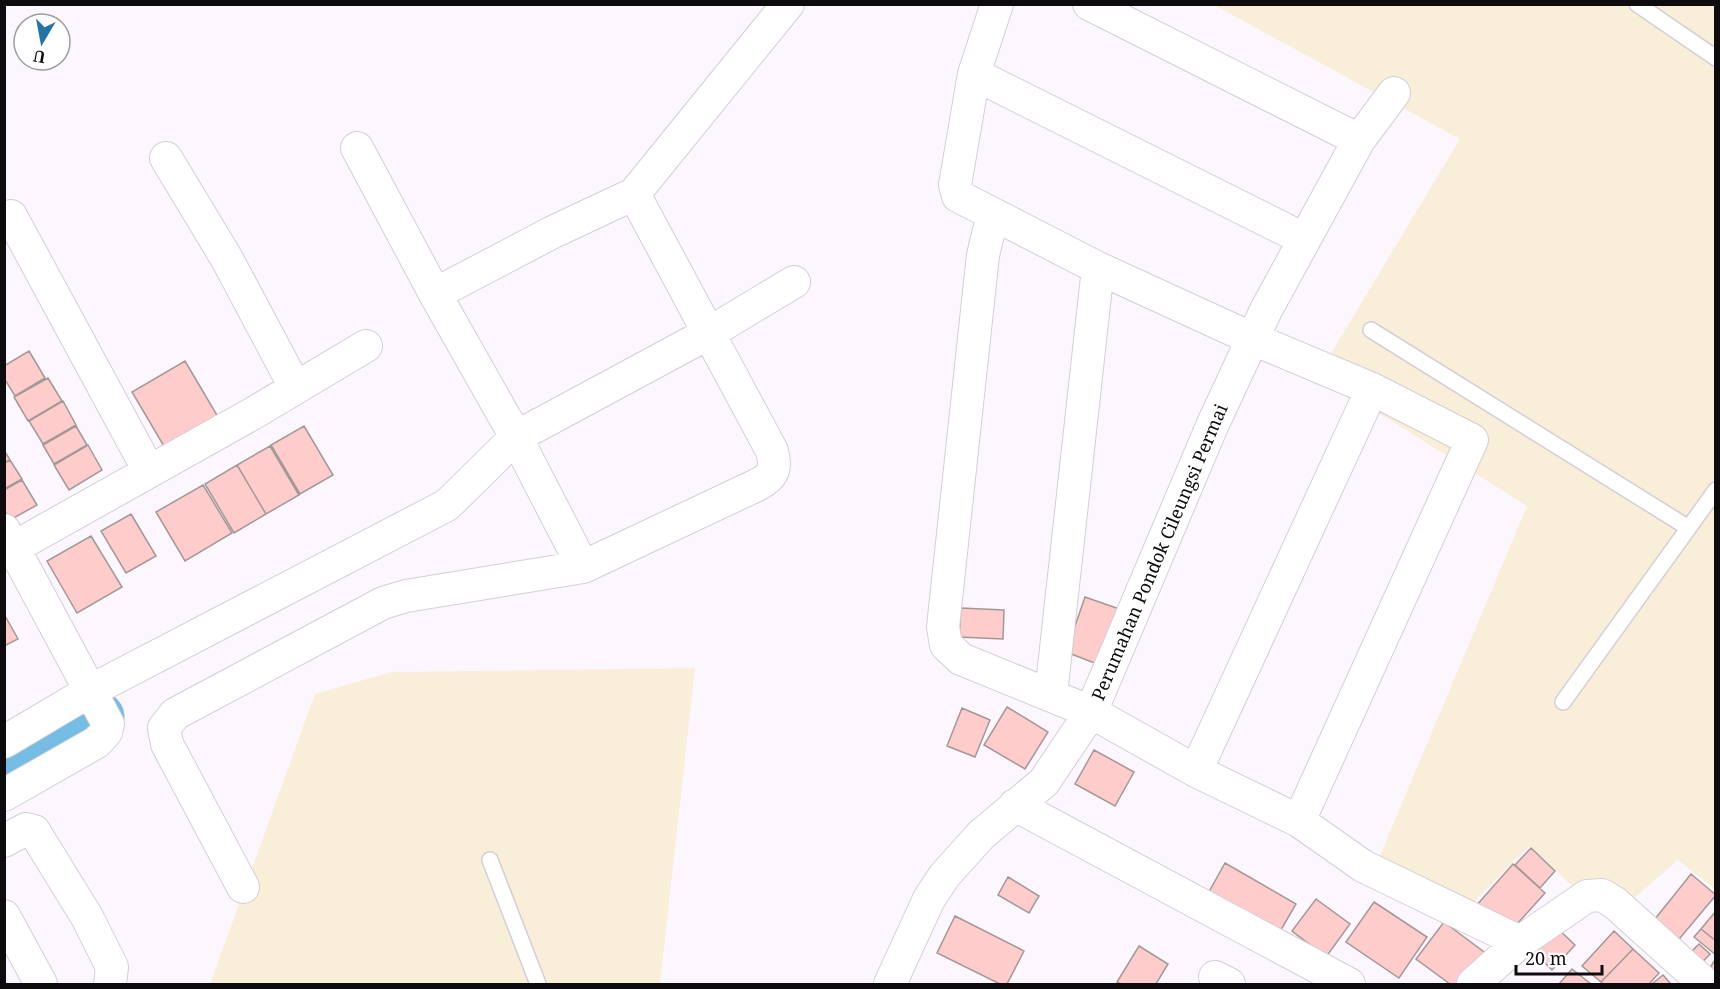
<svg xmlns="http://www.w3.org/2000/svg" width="1720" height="989" viewBox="0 0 1720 989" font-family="'Noto Serif',serif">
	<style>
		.industrial { fill: #f9efd9 }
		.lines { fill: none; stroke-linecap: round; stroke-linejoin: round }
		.river { stroke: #75bde5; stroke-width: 51 }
		.building { fill: #fecdcb; stroke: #a39897; stroke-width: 1.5 }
		.lane-casing { stroke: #d4ced6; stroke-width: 18 }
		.street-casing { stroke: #d4ced6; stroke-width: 34 }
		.lane { stroke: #fff; stroke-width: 15 }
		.street { stroke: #fff; stroke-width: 32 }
		.labels { text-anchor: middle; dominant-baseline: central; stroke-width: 4.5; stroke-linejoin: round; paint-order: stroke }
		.street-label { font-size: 18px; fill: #0d0b0e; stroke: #fff }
	</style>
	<rect width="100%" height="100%" fill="#fcf7fe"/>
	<!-- industrial -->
	<path class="industrial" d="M1214 5H1715V889L1678 860 1609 920 1529 846 1455 921 1373 872 1527 506 1318 375 1460 139Z
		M695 668 660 984H210L315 694 391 672Z"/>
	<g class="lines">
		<!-- river -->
		<path class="river" d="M4 770 99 717"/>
	</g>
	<!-- building -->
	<path class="building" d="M29 351 45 378 15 396 4 378V366Z
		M185 361 221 422 168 453 132 392Z
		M48 378 62 401 28 421 14 397Z
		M63 401 76 425 43 444 29 421Z
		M76 426 87 445 54 464 43 445Z
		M304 426 333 475 300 494 271 445Z
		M88 445 102 470 69 490 54 465Z
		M270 446 299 495 266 514 237 465Z
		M4 450 10 460 4 463Z
		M10 460 22 479 4 489V463Z
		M237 465 266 514 234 533 205 484Z
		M22 480 37 505 10 520 4 510V490Z
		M203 485 232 533 185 561 156 512Z
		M131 514 156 556 126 573 101 531Z
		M91 536 122 587 77 613 47 561Z
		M1085 597 1125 611 1105 667 1066 652Z
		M961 608 1004 610 1003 639 959 637Z
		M4 614 18 639 4 646Z
		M1007 707 1048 732 1025 769 984 745Z
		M962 708 990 720 975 757 947 746Z
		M1094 750 1134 772 1115 806 1075 784Z
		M1531 848 1555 871 1540 888 1515 865Z
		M1225 863 1296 904 1275 940 1205 899Z
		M1513 864 1545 893 1508 934 1476 906Z
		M1691 874 1716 895 1675 944 1651 924Z
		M1008 877 1039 896 1029 913 998 895Z
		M1316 899 1350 924 1326 957 1292 931Z
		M1374 902 1427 937 1399 978 1346 942Z
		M1716 911V941L1701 929Z
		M955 916 1024 951 1007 984H1000L937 953Z
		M1444 922 1488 955 1466 984H1450L1416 959Z
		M1555 926 1575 945 1552 970 1532 950Z
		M1701 929 1716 941V955L1694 937Z
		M1614 931 1633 949 1601 982 1582 966Z
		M1699 944 1710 954 1694 971 1682 961Z
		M1139 946 1168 964 1156 984H1121L1117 982Z
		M1633 949 1659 973 1649 984H1603L1601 982Z
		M1715 960 1716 984 1702 980Z
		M1572 969 1591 984H1559Z
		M1663 975 1671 984H1652Z"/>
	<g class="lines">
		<defs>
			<path id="lane" d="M1637 4 1716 58
				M1371 330 1687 527
				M1563 702 1716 490
				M490 860 538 984"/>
			<path id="street" d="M997 4 974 74 955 185 958 196 993 214 983 255 943 627 946 645 961 659 1091 712 1196 771 1299 821 1363 866 1520 942
				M1089 4 1359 140
				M974 74 1304 239
				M357 148 435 294
				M166 158 227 259 295 387
				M993 214 1098 268 1253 339 1372 389 1472 440 1299 821
				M11 216 149 471
				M4 530 108 724 106 732 97 742 4 795
				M4 553 252 414 366 346
				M583 567 516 437 435 294 553 232 634 194
				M1051 694 1098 268
				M4 742 90 691 447 505 516 437 709 333 794 282
				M1196 771 1372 389
				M1015 805 1349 984
				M4 841 26 829 34 831 87 917 112 967 110 984
				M243 887 167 744 164 728 175 714 383 603 406 596 583 567 757 485C773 477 777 469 772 451L634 194 788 4
				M4 916 41 984
				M1215 977 1229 984
				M890 984 929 899 945 875 981 835 1044 782 1091 712 1212 426 1266 310 1359 140 1394 93
				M1473 984 1520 942 1587 896 1602 895 1615 903 1705 984"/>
		</defs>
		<!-- lane casing -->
		<use href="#lane" class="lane-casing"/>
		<!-- street casing -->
		<use href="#street" class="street-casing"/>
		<!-- lane -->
		<use href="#lane" class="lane"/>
		<!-- street -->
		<use href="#street" class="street"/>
	</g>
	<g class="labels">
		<!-- street labels -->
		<g class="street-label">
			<text transform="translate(1159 552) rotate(-67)">Perumahan Pondok Cileungsi Permai</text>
		</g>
	</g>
	<!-- border -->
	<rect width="1720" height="989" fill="none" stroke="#0d0b0e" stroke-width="12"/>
	<!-- north arrow -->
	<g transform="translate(42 42) rotate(190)"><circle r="28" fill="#ffffff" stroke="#9e9d9f" stroke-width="1.5"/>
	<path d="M0-4.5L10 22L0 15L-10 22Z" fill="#2574a6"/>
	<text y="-9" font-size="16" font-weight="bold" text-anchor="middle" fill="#0d0b0e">U</text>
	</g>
	<!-- scale -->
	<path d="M1516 965v9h86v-9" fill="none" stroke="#0d0b0e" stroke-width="3"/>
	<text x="1525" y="965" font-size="18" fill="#0d0b0e" stroke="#ffffff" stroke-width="4.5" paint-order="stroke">20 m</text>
</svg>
